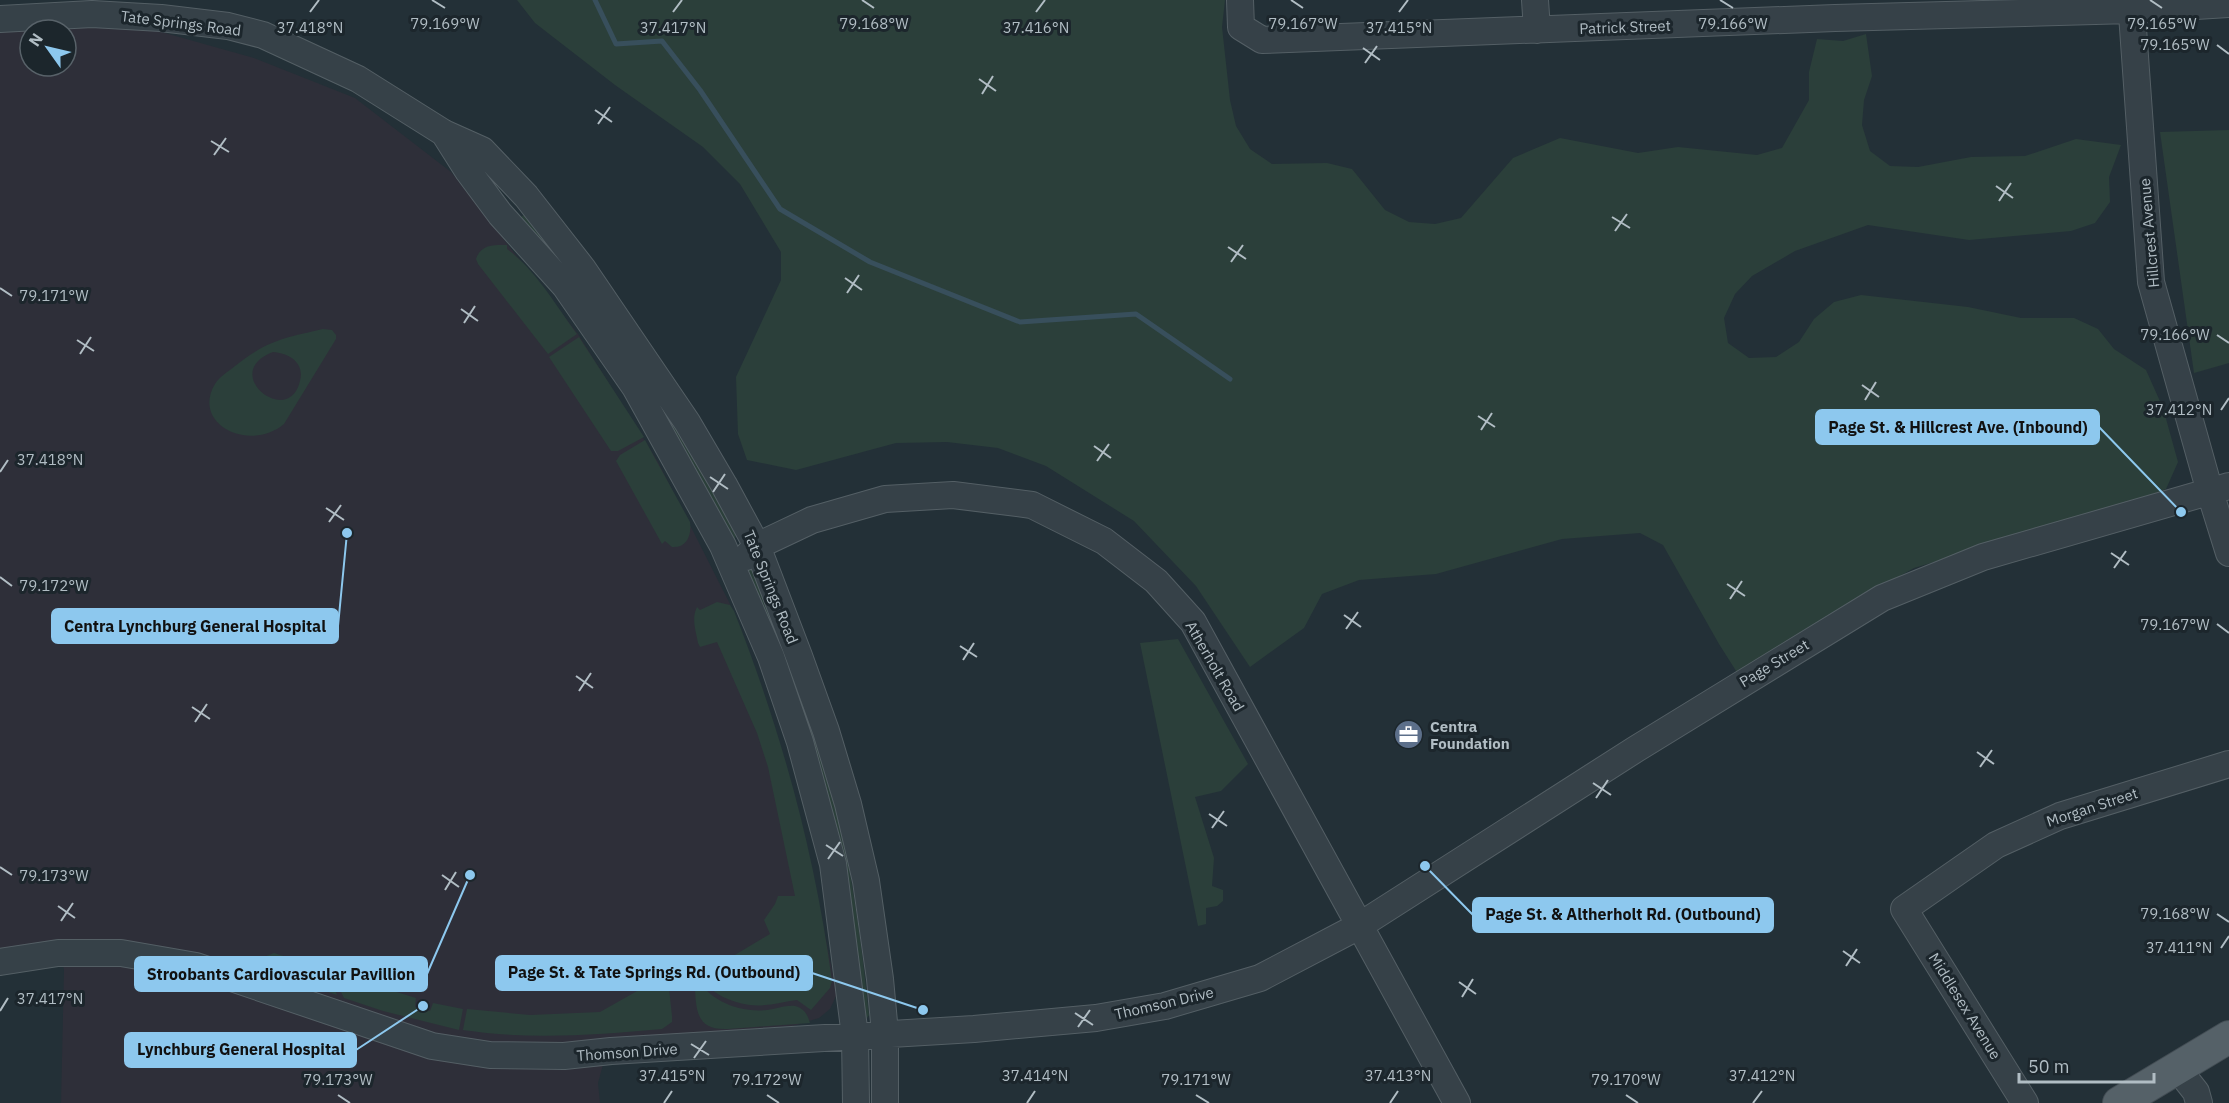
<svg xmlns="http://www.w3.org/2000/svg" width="2229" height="1103" viewBox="0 0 2229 1103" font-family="'IBM Plex Sans',sans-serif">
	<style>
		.medical { fill: #2e2f39 }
		.green { fill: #2b3f3a; fill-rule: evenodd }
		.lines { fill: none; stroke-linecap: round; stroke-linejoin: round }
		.stream { stroke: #384f5c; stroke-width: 5 }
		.minor-casing { stroke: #545f65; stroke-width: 28 }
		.major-casing { stroke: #434d54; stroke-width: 34 }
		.minor { stroke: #364148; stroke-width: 26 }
		.major { stroke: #556168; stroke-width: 32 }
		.ticks { fill: none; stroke: #b1bdc4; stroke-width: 2 }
		.labels { text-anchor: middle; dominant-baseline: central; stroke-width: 6; stroke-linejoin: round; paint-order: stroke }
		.street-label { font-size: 15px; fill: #b1bdc4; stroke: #1c262c }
		.poi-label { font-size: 15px; font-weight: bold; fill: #b1bdc4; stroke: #1c262c; text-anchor: start }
		.ticks-label { font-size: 15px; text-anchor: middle; fill: #b1bdc4; stroke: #1c262c; stroke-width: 6; stroke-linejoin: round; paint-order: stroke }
		.leader { fill: none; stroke: #8dc8ee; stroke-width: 2 }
		.callout-dot { fill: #8dc8ee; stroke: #1c262c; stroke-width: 2 }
		.callout { fill: #8dc8ee; stroke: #8dc8ee; stroke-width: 2 }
		.callout-label { font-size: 16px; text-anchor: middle; font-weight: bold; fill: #111 }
	</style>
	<rect width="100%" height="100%" fill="#233037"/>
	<!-- medical -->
	<path class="medical" d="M133 24 254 58 355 98 451 172 578 334 658 462 730 604 775 734 810 862 837 994 830 1009 819 1018 793 1026 610 1039 598 1083 600 1103H61L64 970 58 939 0 950V32L30 30V66H66V30H34Z"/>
	<!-- green -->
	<path class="green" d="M517 0H1225L1222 27 1230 100 1236 126 1250 149 1272 164 1327 163 1352 169 1385 210 1409 222 1435 224 1461 218 1513 158 1560 138 1638 153 1678 147 1757 155 1782 148 1809 100V72L1817 39 1843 41 1866 34 1872 76 1864 100 1862 125 1870 151 1890 166 1918 167 1971 157 2025 156 2076 139 2121 145 2109 177 2110 202 2095 223 2071 231 1969 240 1868 225 1795 251 1752 276 1735 294 1724 318 1728 343 1749 358 1776 357 1799 342 1814 319 1834 302 1861 295 1968 307 2021 318H2074L2098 329 2114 349 2146 370 2163 408 2178 462 2166 489 2121 506 1914 568 1798 634 1738 674 1719 644 1663 545 1640 533 1562 539 1436 574 1359 580 1322 594 1304 628 1250 667 1196 586 1134 521 1046 466 998 448 947 442 896 443 796 470 747 460 738 434 736 377 781 280V252L740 184 703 147 615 85 535 23Z
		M2229 130V363L2194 373 2160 132Z
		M524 215 528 216 588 291 691 449 736 534 735 539 731 540 522 222 521 217Z
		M507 245V249C536 270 556 306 577 334L548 354 478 264 476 259C481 244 494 245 507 245Z
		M323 329 332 330 336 335V339L284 424C249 453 191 424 215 384 219 377 229 371 235 366 268 340 284 338 323 329ZM273 352C289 353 305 363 300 381 289 429 218 373 273 352Z
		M579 337 644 437 618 451H611L549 357Z
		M645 440 690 522C692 536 686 548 672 547L665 541 662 544 616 461 620 455Z
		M749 567 753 569C780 637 807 705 827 776 850 854 861 935 869 1015L867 1018H864L745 569Z
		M717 602 730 605 734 611C781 730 815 853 832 981L830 988 811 1010 797 1000C782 1002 766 1007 750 1005 723 1001 694 986 700 956L711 964 718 965 770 934 764 920 775 904 778 896H795L768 767 757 733 717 642 700 647 698 643C696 631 691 619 697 607L700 610Z
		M1178 639 1248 764 1221 791 1195 797 1214 858 1212 886 1223 890V901L1217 906 1206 908V924L1198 926 1140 643Z
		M274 953 335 972 334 987 337 995 271 972 268 965 269 958 264 957Z
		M342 975 416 998 415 1007 430 1011 433 1003 463 1009 459 1030 383 1011 344 998 338 986Z
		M694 975C709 1000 737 1013 767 1010 776 1009 786 1005 795 1006 804 1008 808 1015 810 1023L728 1029C691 1031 697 1003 694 975Z
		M662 977 668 979 672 1016V1022L662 1029C595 1035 529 1040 463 1030L467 1009 530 1015 600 1012Z"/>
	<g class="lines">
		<!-- stream -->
		<path class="stream" d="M595 0 616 44 662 41 700 90 780 209 870 262 1020 322 1136 314 1230 379"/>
		<defs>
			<path id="minor" d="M1240 0 1241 27 1262 40 1835 18 2131 10 2229 4
				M1535 0 1537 30
				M2131 0 2151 282 2210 492 2229 553
				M0 19 92 14 161 18 228 26 263 35 358 79 444 133 482 150 526 196 583 269 687 422 724 485 757 546 799 656 826 731 848 804 866 881 880 979 885 1033V1103
				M444 133 468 171 500 214 565 286 635 387 723 546 771 657 800 742 833 864 855 1036 856 1103
				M746 557 757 546 812 520 885 499 953 495 1032 505 1104 541 1156 581 1193 622 1457 1103
				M0 962 58 953H121L196 966 432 1046 490 1055 564 1056 611 1051 974 1029 1096 1018 1165 1006 1260 978 1359 926 1636 749 1882 598 1983 557 2229 486
				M2177 1068 2196 1092 2199 1103
				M2025 1103 1904 909 1996 845 2060 816 2229 764"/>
			<path id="major" d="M2119 1103 2229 1037"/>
		</defs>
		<!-- minor casing -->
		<use href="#minor" class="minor-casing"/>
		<!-- major casing -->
		<use href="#major" class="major-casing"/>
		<!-- minor -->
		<use href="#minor" class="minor"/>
		<!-- major -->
		<use href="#major" class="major"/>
	</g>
	<!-- ticks -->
	<path class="ticks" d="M432 0 445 8M862 0 874 8M1291 0 1303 8M1720 0 1733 8M2150 0 2162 8M310 12 319 0M673 12 682 0M1036 12 1045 0M1399 12 1408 0M2217 45 2229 54M1363 48 1380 60M1365 63 1377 46M979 79 996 91M982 94 993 76M595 110 612 122M598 124 610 107M211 141 229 152M214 155 226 138M1996 186 2013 198M1999 201 2011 183M1612 217 1630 228M1615 231 1627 214M1228 247 1246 259M1231 262 1243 245M845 278 862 290M0 288 12 296M847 293 859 275M461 309 478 321M464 323 475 306M2217 335 2229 343M77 340 94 351M80 354 91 337M1862 385 1879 397M1865 400 1876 382M2221 410 2229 398M1478 416 1495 427M1481 430 1492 413M1094 446 1111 458M1097 461 1109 444M0 472 8 460M710 477 728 489M713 492 725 474M326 508 344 520M329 522 341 505M2111 553 2129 565M2114 568 2126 551M0 577 12 586M1727 584 1745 596M1730 599 1742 581M1344 615 1361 627M2217 624 2229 633M1346 629 1358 612M960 646 977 657M963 660 974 643M576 676 593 688M579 691 591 673M192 707 210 719M195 722 207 704M1977 752 1994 764M1980 767 1992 750M1593 783 1611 795M1596 798 1608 780M1209 814 1227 826M1212 828 1224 811M826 845 843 856M828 859 840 842M0 867 12 875M442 875 459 887M445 890 456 872M58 906 75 918M2217 914 2229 922M61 921 73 903M2221 948 2229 936M1843 951 1860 963M1846 966 1857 949M1459 982 1476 994M1462 997 1473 979M0 1011 8 998M1075 1013 1093 1025M1078 1027 1090 1010M691 1044 709 1055M694 1058 706 1041M338 1095 350 1103M767 1095 779 1103M1196 1095 1209 1103M1626 1095 1638 1103M664 1103 672 1091M1027 1103 1035 1091M1390 1103 1398 1091M1753 1103 1762 1091"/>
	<!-- icons -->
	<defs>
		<symbol id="office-disc" viewBox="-11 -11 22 22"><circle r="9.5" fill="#5c6f8a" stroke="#1c262c"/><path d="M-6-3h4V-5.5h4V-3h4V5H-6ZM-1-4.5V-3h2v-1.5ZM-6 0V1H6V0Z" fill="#fff"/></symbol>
	</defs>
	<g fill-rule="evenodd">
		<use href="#office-disc" x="1392" y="718" width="33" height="33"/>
	</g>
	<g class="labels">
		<!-- street labels -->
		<g class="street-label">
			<text transform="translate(181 23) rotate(7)">Tate Springs Road</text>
			<text transform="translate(1625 27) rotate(-2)">Patrick Street</text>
			<text transform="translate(2149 233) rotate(-95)">Hillcrest Avenue</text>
			<text transform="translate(771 587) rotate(68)">Tate Springs Road</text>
			<text transform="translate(1774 663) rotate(-31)">Page Street</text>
			<text transform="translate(1215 666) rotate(60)">Atherholt Road</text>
			<text transform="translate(2092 807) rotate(-18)">Morgan Street</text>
			<text transform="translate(1164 1003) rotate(-13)">Thomson Drive</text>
			<text transform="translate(1965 1006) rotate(58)">Middlesex Avenue</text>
			<text transform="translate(627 1052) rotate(-4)">Thomson Drive</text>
		</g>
		<!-- poi labels -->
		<g class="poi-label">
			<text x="1430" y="726">Centra<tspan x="1430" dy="17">Foundation</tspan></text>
		</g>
	</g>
	<g class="ticks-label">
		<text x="445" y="29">79.169°W</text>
		<text x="874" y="29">79.168°W</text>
		<text x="1303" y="29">79.167°W</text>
		<text x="1733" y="29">79.166°W</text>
		<text x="2162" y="29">79.165°W</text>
		<text x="310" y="33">37.418°N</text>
		<text x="673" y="33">37.417°N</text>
		<text x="1036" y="33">37.416°N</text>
		<text x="1399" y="33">37.415°N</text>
		<text x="2175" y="50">79.165°W</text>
		<text x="54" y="301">79.171°W</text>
		<text x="2175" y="340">79.166°W</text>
		<text x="2179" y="415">37.412°N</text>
		<text x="50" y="465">37.418°N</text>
		<text x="54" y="591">79.172°W</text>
		<text x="2175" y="630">79.167°W</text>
		<text x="54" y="881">79.173°W</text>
		<text x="2175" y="919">79.168°W</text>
		<text x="2179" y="953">37.411°N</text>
		<text x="50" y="1004">37.417°N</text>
		<text x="672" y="1081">37.415°N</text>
		<text x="1035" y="1081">37.414°N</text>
		<text x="1398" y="1081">37.413°N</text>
		<text x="1762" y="1081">37.412°N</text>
		<text x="338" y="1085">79.173°W</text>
		<text x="767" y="1085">79.172°W</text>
		<text x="1196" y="1085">79.171°W</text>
		<text x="1626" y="1085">79.170°W</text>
	</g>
	<!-- callouts -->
	<path class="leader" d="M2181 512L2099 427M347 533L338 626M1425 866L1473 915M923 1010L812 973M470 875L427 974M423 1006L356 1050"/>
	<g class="callout-dot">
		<circle cx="2181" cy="512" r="6"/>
		<circle cx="347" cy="533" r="6"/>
		<circle cx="1425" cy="866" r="6"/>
		<circle cx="923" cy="1010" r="6"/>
		<circle cx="470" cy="875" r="6"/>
		<circle cx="423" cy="1006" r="6"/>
	</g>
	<g class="callout">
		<rect x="1816" y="410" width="283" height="34" rx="6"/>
		<rect x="52" y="609" width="286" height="34" rx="6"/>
		<rect x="1473" y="898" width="300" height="34" rx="6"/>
		<rect x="496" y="956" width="316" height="34" rx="6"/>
		<rect x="135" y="957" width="292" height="34" rx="6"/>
		<rect x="125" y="1033" width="231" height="34" rx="6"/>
	</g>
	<g class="callout-label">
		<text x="1958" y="433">Page St. &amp; Hillcrest Ave. (Inbound)</text>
		<text x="195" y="632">Centra Lynchburg General Hospital</text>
		<text x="1623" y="920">Page St. &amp; Altherholt Rd. (Outbound)</text>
		<text x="654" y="978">Page St. &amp; Tate Springs Rd. (Outbound)</text>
		<text x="281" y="980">Stroobants Cardiovascular Pavillion</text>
		<text x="241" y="1055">Lynchburg General Hospital</text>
	</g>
	<!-- north arrow -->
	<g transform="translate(48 48) rotate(304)"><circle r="28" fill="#1c262c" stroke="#586269" stroke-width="1.5"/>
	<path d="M0-4.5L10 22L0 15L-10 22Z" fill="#8dc8ee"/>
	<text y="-9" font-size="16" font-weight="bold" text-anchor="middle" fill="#b1bdc4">N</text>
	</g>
	<!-- scale -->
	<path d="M2019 1073v9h135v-9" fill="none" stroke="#b1bdc4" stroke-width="3"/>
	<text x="2028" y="1073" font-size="18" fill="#b1bdc4" stroke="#1c262c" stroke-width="4.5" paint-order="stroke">50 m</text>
</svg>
